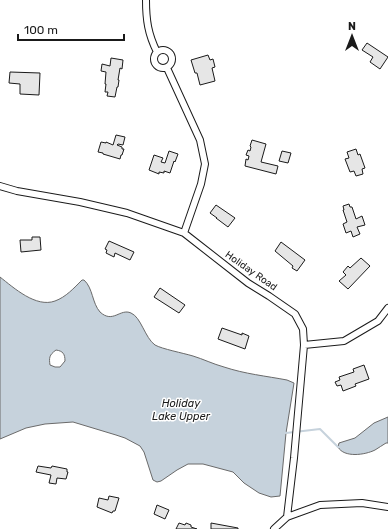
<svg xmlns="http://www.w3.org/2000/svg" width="388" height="529" viewBox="0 0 388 529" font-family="Rubik,sans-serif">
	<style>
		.water { fill: #c6d2dc; stroke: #6a6a6a; fill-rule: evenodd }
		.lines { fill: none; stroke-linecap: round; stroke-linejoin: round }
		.stream { stroke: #c6d2dc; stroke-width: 2 }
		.building { fill: #e6e6e6; stroke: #1a1a1a }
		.minor-casing { stroke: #1a1a1a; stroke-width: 8 }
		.minor { stroke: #fff; stroke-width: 6 }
		.labels { text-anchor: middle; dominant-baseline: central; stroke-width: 3; stroke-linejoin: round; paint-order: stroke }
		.street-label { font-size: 10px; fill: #1a1a1a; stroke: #fff }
		.water-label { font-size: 11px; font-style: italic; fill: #1a1a1a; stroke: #fff }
	</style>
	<rect width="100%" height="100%" fill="#fff"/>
	<!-- water -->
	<path class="water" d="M0 277C14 288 36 308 55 301 66 297 74 288 82 280H84C93 288 92 303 100 312 113 324 120 308 131 313 141 317 145 338 155 345 162 349 183 353 193 356 203 359 213 364 224 367 245 374 266 376 287 380L294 383 286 433 280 496 271 497 259 493 244 483 233 472 203 464H188L177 470 161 481 157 482 153 480 144 452 140 446 125 438 116 435 73 422 45 424 26 428 0 439ZM56 350C63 351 65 354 65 361L60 367H55L50 365C49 358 49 355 56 350Z
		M388 417V443H386C382 445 379 448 375 450 365 455 344 458 338 447L339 443 355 438 374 423Z"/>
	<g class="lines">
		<!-- stream -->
		<path class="stream" d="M284 432 286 433 320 429 338 447H339"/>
	</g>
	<!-- building -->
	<path class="building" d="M367 43 388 57 380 69 370 62 373 57 362 50Z
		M208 55 210 60 213 59 215 67 212 68 215 81 200 85 197 73H195L191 60Z
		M111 58 123 60 122 69 120 68 118 80H119L118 87H117L115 97 107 96 108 92H105L106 84H105L106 72 101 71 102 64 110 66Z
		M10 72 40 73 39 95 20 94V84L9 83Z
		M116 135 125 137 123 145 118 144 117 145 122 147V149H124L122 155H121L120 159 103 154V153L98 152 101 142 106 143V142L113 145Z
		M252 140 266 144 261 162 278 166 276 174 245 166 246 159 248 160 249 156 246 155 248 150 250 151 251 147 250 146Z
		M356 149 358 155 360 154 365 168 362 169 363 174 356 176 354 171 350 172 345 159 349 158 347 152Z
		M169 151 178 154 175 162 174 161 170 173 164 171V173L159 172V174L149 170 154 155 163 158 161 162 165 163Z
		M282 151 291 153 288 163 279 161Z
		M349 204 350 207H352L356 219 362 216 365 225 357 227 360 234 353 237 351 231 346 233 343 224 347 222 343 210H344L343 206Z
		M216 205 235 218 228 227 216 218H217L210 213Z
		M32 237H40L41 250 21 252 20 240H32Z
		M109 241 134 252 130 260 115 253 114 257 106 253 107 250 105 249Z
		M281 242 305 260 297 271 292 268 293 266 275 251Z
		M361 258 370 266 348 289 339 281 346 275 343 272 348 266 350 268Z
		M160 288 185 305 179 313 154 297Z
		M222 328 242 335V333L249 336 245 349 218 339Z
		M364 365 369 379 355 384 356 386 343 391 341 385 337 386 335 382 340 380 339 377 354 372 353 369Z
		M38 466 51 468 52 466 67 469V472H68L66 479 57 478 56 484 49 483 51 475 36 472Z
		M109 496 119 498 115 511H113L112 513 97 507 99 498 108 500Z
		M157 505 169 510 165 519 154 514Z
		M179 523 185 525 186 523 191 525V527L197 529H176Z
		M211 523 238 528V529H211Z"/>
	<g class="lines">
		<defs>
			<path id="minor" d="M146 0C146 20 148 34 157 52
				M154 59a9 9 0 1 1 18 0a9 9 0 1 1-18 0Z
				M167 68 200 140 205 164 201 184 184 233
				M0 186 17 191 80 202 127 213 184 233 248 283 269 296 295 314 303 329 304 345 294 458 287 517
				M304 345 344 341 378 321 388 308
				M274 529 287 517 320 505 362 503 388 507"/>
		</defs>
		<!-- minor casing -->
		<use href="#minor" class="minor-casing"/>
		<!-- minor -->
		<use href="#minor" class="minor"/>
	</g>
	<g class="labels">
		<!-- street labels -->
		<g class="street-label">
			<text transform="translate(251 271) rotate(35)">Holiday Road</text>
		</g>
		<!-- water labels -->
		<g class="water-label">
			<text x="181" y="403">Holiday<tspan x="181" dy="13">Lake Upper</tspan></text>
		</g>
	</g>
	<!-- north arrow -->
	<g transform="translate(352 36)" stroke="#ffffff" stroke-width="3" paint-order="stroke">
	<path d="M0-3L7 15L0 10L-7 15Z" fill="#1a1a1a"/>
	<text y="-6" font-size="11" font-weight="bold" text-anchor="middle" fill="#1a1a1a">N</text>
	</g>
	<!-- scale -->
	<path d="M18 34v6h106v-6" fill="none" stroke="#1a1a1a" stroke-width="2"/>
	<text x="24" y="34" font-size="12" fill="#1a1a1a" stroke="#ffffff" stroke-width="3" paint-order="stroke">100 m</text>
</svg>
